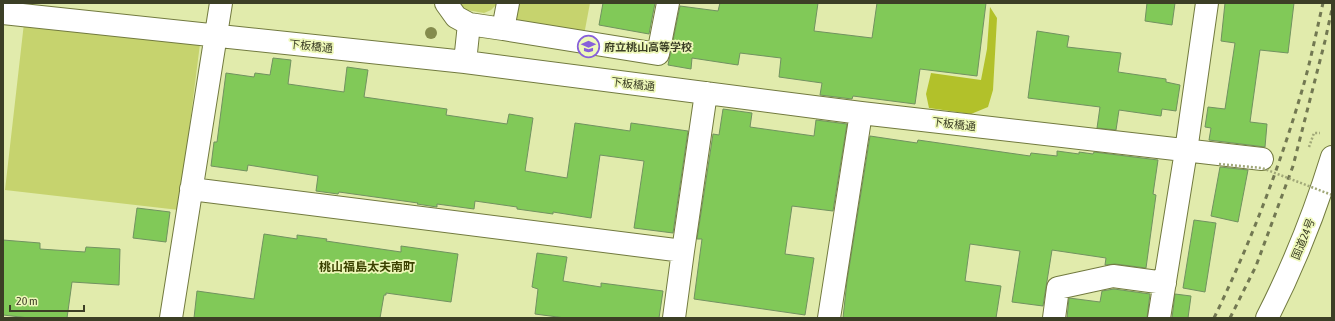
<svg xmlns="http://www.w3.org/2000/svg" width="1335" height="321" viewBox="0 0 1335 321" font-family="'Asap Condensed','Noto Sans JP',sans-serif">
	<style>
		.green { fill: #c6d36e }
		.forest { fill: #b2c12a }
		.building { fill: #81c958; stroke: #719260 }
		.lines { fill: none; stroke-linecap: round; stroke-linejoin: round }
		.minor-casing { stroke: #727a3f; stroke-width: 24 }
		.highway-casing { stroke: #727a3f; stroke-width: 24 }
		.path { stroke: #a1a878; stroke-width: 2.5; stroke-dasharray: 2 2; stroke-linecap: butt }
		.minor { stroke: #fff; stroke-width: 22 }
		.highway { stroke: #fff; stroke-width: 22 }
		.rail { stroke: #727852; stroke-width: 3; stroke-dasharray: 5 5; stroke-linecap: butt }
		.path-bridge { stroke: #a1a878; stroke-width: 2.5; stroke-dasharray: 2 2; stroke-linecap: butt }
		.tree { fill: #848b4d }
		.labels { text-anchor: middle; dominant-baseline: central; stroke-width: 3.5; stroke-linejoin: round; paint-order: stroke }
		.street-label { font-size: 11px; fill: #3c3f26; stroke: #eef8b9 }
		.poi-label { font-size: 11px; font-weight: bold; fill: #3c3f26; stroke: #eef8b9; text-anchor: start }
		.neighbourhood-label { font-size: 12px; font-weight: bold; fill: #3b4100; stroke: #eef8b9 }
	</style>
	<rect width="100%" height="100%" fill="#e1ebac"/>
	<!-- green -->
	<path class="green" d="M456 3H497L496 5 491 10 484 13 461 9Z
		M518 3H590L584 35 515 22Z
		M24 23 200 44 179 210 5 190Z"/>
	<!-- forest -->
	<path class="forest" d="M990 7 997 18 993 90 988 107 971 114 929 108 926 94 931 73 981 80 987 49Z"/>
	<!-- building -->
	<path class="building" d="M603 3H655L649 34 599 25Z
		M720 3H818L814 31 872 38 877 3H986L977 76 920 69 915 104 853 96 852 99 820 95 822 83 779 77 781 58 740 53 738 65 692 58 691 69 668 65 680 6 718 11Z
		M1147 3H1175L1172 25 1145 21Z
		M1225 3H1294L1288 53 1260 50 1250 122 1267 124 1265 147 1209 140 1211 128 1205 127 1208 107 1225 109 1235 43 1221 41Z
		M1037 31 1069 36 1067 47 1121 53 1118 72 1166 79V82L1180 85 1176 111 1162 109 1161 116 1119 110 1116 130 1097 128 1100 107 1028 98Z
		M273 58 291 60 288 84 344 92 347 67 368 70 364 97 447 109 446 115 507 124 509 114 533 118 525 171 567 178 575 123 630 131 631 123 688 131 673 233 634 228 644 161 600 155 591 218 553 212V214L517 209V207L475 201 474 209 437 204V207L417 204 418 203 339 192 338 194 316 191 318 176 248 165 247 171 211 166 214 142H217L226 73 254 77 255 73 270 75Z
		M723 109 752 113 750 127 814 136 816 120 847 124 833 211 792 206 785 254 814 258 805 315 694 299 702 239H697L713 134 719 135Z
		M870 136 917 143 918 140 1030 156 1031 153 1057 156V151L1079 154V152L1093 154 1094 152 1158 160 1153 194 1156 195 1146 268 1115 264 1105 265 1106 258 1052 250 1043 306 1012 302 1020 251 970 244 965 281 1001 286 996 318H843L847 281Z
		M1220 167 1248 170 1238 222 1211 216Z
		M137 208 170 212 166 242 133 238Z
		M1194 220 1216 223 1205 292 1183 288Z
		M264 234 297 239V235L327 239 326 241 401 252V246L458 254 451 302 386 293V295H384L380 318H194L197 291 254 299Z
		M3 240 40 243V249L85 252 86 247 120 249 119 285 72 282 67 318H29L3 315Z
		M537 253 567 257 563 281 601 287V283L663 291 659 318H565L535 314 538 289 532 287Z
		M1114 289 1150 294 1147 318H1067L1069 298 1100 302 1102 291Z
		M1175 294 1191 296 1188 318H1172Z"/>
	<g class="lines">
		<defs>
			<path id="minor" d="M446 3 456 17 469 24 503 29 508 3
				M3 13 465 62 861 113 1262 159
				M503 29 658 54 668 3
				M465 62 469 24
				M191 189 683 251
				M171 318 221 3
				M674 318 683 251 706 93
				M829 318 861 113
				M1054 318 1058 288 1113 276 1165 283
				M1159 318 1186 151 1207 3"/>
			<path id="highway" d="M1267 318C1293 267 1315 212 1332 157"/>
		</defs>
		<!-- minor casing -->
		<use href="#minor" class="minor-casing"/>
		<!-- highway casing -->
		<use href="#highway" class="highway-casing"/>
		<!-- path -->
		<path class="path" d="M1309 147 1314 133H1320"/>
		<!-- minor -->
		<use href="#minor" class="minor"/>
		<!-- highway -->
		<use href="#highway" class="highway"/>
		<!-- rail -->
		<path class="rail" d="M1214 318C1251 242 1282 161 1305 80 1312 54 1317 29 1323 3
			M1230 318 1256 266 1293 166 1325 41 1332 9"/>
		<!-- path-bridge -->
		<path class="path-bridge" d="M1219 164 1262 168 1332 195"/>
	</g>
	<!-- trees -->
	<circle class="tree" cx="431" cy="33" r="6"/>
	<!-- icons -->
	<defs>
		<symbol id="school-ring" viewBox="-11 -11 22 22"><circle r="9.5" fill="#eef8b9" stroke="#8860da" stroke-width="1.5"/><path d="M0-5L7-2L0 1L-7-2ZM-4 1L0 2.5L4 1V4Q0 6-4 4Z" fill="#8860da"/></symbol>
	</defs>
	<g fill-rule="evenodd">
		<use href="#school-ring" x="576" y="34" width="25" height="25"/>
	</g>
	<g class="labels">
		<!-- street labels -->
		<g class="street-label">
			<text transform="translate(311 46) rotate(6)">下板橋通</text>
			<text transform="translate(633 84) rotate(7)">下板橋通</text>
			<text transform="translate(954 124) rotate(7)">下板橋通</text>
			<text transform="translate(1303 239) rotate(-68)">国道24号</text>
		</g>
		<!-- poi labels -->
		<g class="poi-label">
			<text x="604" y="47">府立桃山高等学校</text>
		</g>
		<!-- neighbourhood labels -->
		<g class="neighbourhood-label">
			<text x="367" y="267">桃山福島太夫南町</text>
		</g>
	</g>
	<!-- border -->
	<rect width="1335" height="321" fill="none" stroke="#3c3f26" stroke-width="8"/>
	<!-- scale -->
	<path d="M10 305v6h74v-6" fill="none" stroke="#3c3f26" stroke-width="2"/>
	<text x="16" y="305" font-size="12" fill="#3c3f26" stroke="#eef8b9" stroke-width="3" paint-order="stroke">20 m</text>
</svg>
